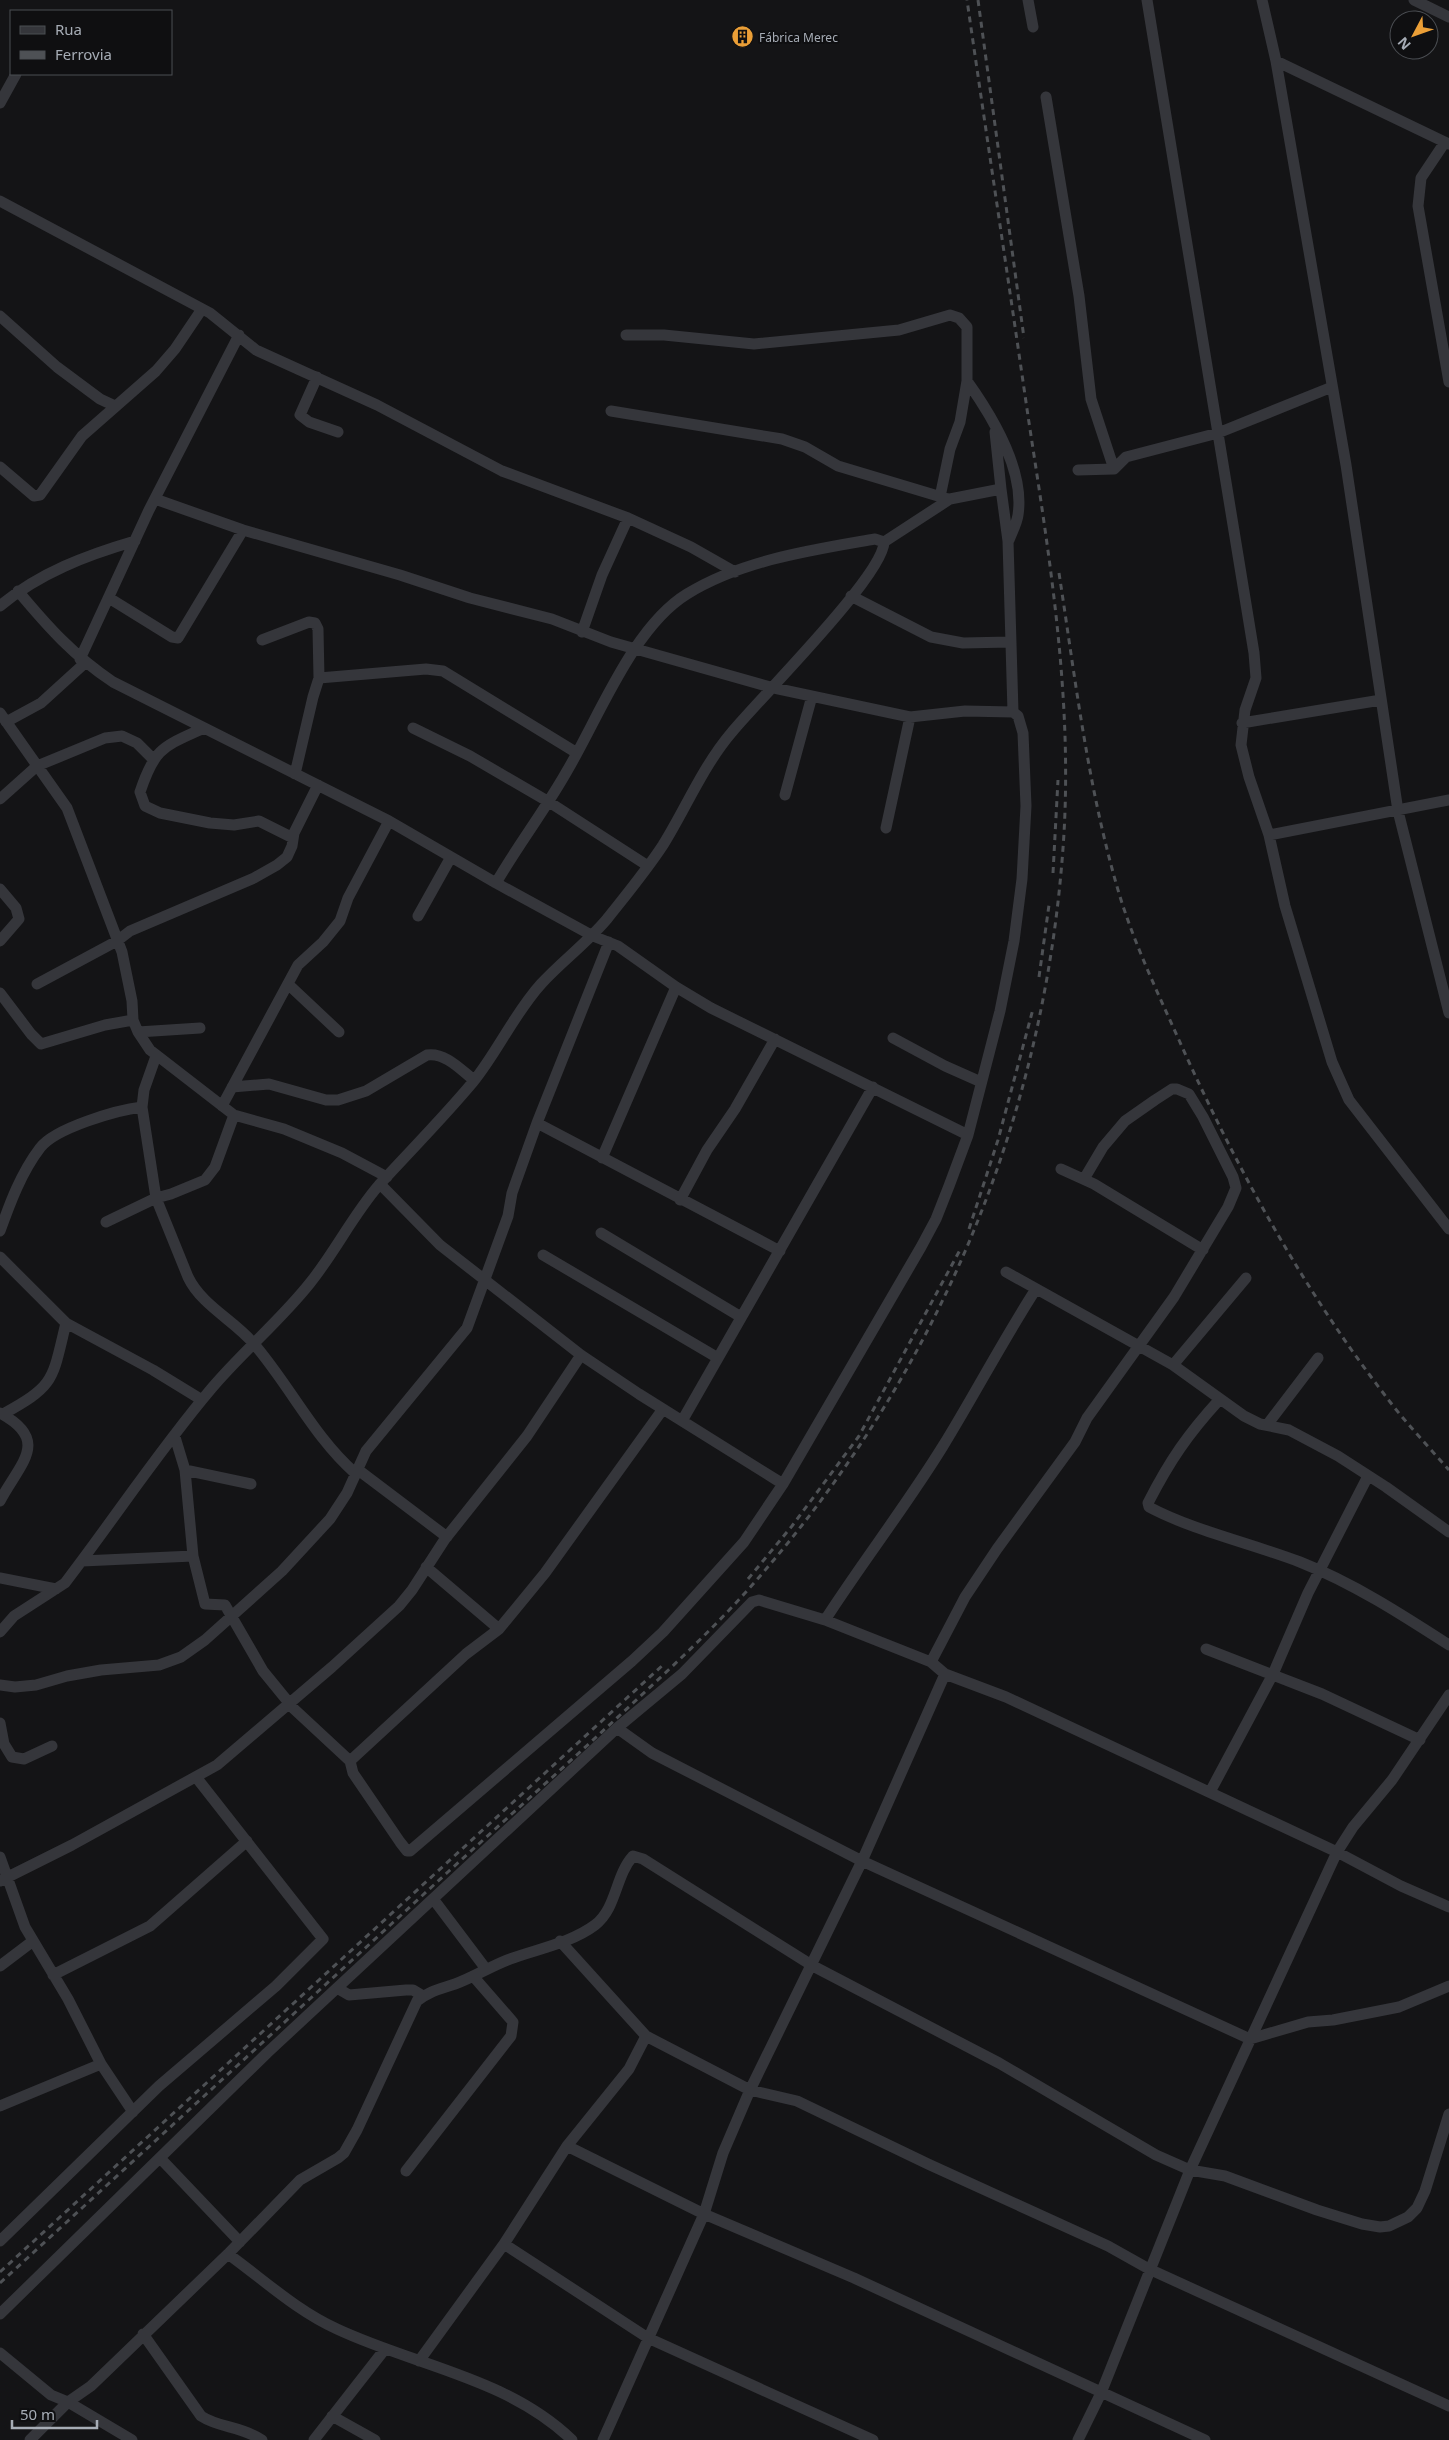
<svg xmlns="http://www.w3.org/2000/svg" width="1449" height="2440" viewBox="0 0 1449 2440" font-family="'Noto Sans',sans-serif">
	<style>
		.lines { fill: none; stroke-linecap: round; stroke-linejoin: round }
		.minor { stroke: #35363b; stroke-width: 11 }
		.rail { stroke: #4e5155; stroke-width: 3; stroke-dasharray: 6 5; stroke-linecap: butt }
		.labels { text-anchor: middle; dominant-baseline: central; stroke-width: 4; stroke-linejoin: round; paint-order: stroke }
		.poi-label { font-size: 12px; fill: #a6acb5; stroke: #0f0f11; text-anchor: start }
	</style>
	<rect width="100%" height="100%" fill="#141416"/>
	<g class="lines">
		<!-- minor -->
		<path class="minor" d="M1028 0 1033 27
			M1147 0 1254 653 1256 678 1245 710 1241 745 1249 777 1269 835 1285 906 1332 1062 1349 1100 1449 1229
			M1262 0 1276 61 1346 465 1398 811 1449 1013
			M1414 0 1449 17
			M1276 61 1449 144
			M1046 97 1079 296 1091 399 1114 469
			M0 103 16 74
			M1445 142 1421 178 1418 206 1449 382
			M0 201 210 313 256 350 377 405 502 471 628 518 691 547 735 572
			M0 316 57 367 100 399 115 406
			M626 335H664L754 344 899 330 950 315 959 318 967 327V381L960 422 950 449 940 497
			M317 377 300 415 309 422 338 432
			M967 381C992 416 1025 470 1018 515 1017 523 1012 532 1009 540
			M611 411 782 439 805 447 838 466 948 499
			M995 432 1001 489
			M0 467 34 496 40 495 82 436 156 371 175 349 202 309
			M1114 469 1126 457 1218 433 1332 387
			M1078 470 1114 469
			M155 499 243 530 400 575 470 598 552 619 611 642 774 688 910 717 965 711 1013 712 1018 716 1023 733 1026 806 1022 879 1014 941 1000 1011 968 1135 949 1186 936 1219 921 1247 783 1484 744 1542 663 1632 632 1661 410 1851H407L400 1842 353 1773 350 1761 294 1709 263 1671 225 1605 205 1604 193 1556 185 1470 175 1437
			M884 542 950 499 1001 489 1008 541 1013 712
			M18 591C48 627 74 656 113 682L389 821 496 883 593 936 618 946 676 987 711 1008 968 1135
			M851 596 931 637 963 643 1010 642
			M109 598 172 637 178 638 243 530
			M0 606C39 573 87 555 135 541
			M582 632 602 575 628 518
			M262 640 309 622 315 623 318 629 319 678 313 697 295 774
			M80 659 149 510 239 335
			M319 678 426 669 443 671 577 753
			M0 713 67 808 122 952 132 1001 133 1020 138 1032 150 1050 234 1115 284 1129 342 1153 387 1177
			M6 722 41 703 85 663
			M1242 723 1381 700
			M204 728C163 747 155 747 140 792L145 806 160 813 210 823 234 825 259 821 293 838
			M413 728 470 756 549 802 648 866
			M785 795 812 696
			M0 799 37 766 105 738 122 736 137 743 153 759
			M886 828 910 717
			M1269 835 1449 800
			M496 883C518 845 545 810 567 771 599 717 633 627 687 594 742 560 812 550 875 539L884 542
			M0 889 16 908 19 919 0 941
			M418 916 451 857
			M37 984 117 941 130 931 254 878 277 865 287 857 292 846 294 833 318 785
			M289 985 339 1032
			M0 993 31 1034 41 1044 105 1025 133 1020
			M138 1032 200 1028
			M893 1038 945 1066 981 1082
			M156 1056 144 1090 142 1107 156 1198 188 1277C202 1306 234 1320 254 1344 290 1386 314 1437 355 1473
			M232 1087 269 1084 326 1100H338L366 1091 427 1055C445 1052 461 1070 474 1080
			M222 1106 298 965 323 942 340 921 348 898 389 821
			M537 1123 780 1251
			M602 1158 676 987
			M1061 1169 1094 1184 1203 1250
			M380 1184 440 1245 581 1355 639 1394 783 1484
			M680 1200 707 1150 735 1109 775 1039
			M106 1222 156 1198 171 1194 205 1180 215 1167 234 1115
			M0 1231C10 1203 21 1173 40 1148 55 1128 117 1110 142 1107
			M601 1233 741 1317
			M543 1255 718 1358
			M0 1257 66 1323 153 1370 202 1400
			M1006 1272 1173 1365 1244 1416 1260 1424 1289 1430 1338 1456 1386 1487 1449 1532
			M1173 1365 1246 1278
			M1220 1399C1188 1434 1170 1460 1148 1503L1149 1507C1192 1530 1253 1544 1300 1562 1353 1583 1401 1614 1449 1645
			M0 1413C52 1441 19 1464 0 1501
			M3 1414C56 1385 52 1380 66 1323
			M682 1421 873 1087
			M1267 1425 1318 1358
			M357 1469 447 1537
			M185 1470 251 1484
			M82 1561 193 1556
			M426 1567 499 1629
			M0 1578 56 1589
			M825 1620C863 1561 906 1506 943 1446 975 1394 1003 1340 1036 1289
			M0 1632 14 1616 65 1583 71 1575C118 1513 161 1448 211 1389 242 1352 280 1321 310 1283 335 1252 353 1215 379 1185 410 1151 443 1118 473 1082 498 1051 514 1014 541 984 562 961 587 943 607 919 626 895 646 871 663 845 686 808 703 766 732 732 758 700 884 575 884 542
			M1206 1649 1322 1694 1420 1740
			M931 1662 965 1597 997 1549 1075 1442 1087 1418 1174 1297 1228 1207 1236 1188 1233 1177 1203 1117 1189 1094 1177 1089H1172L1155 1100 1125 1121 1103 1147 1084 1179
			M0 1685 15 1687 36 1685 67 1676 101 1670 159 1665 181 1657 205 1640 282 1571 330 1519 347 1493 366 1451 467 1328 508 1216 512 1193 537 1123 609 942
			M0 1723 4 1744 12 1757 24 1759 52 1746
			M617 1728 652 1753 862 1861 1250 2039 1308 2022 1333 2020 1399 2007 1449 1986
			M350 1761 466 1654 499 1629 545 1573 663 1409
			M1210 1792 1273 1674 1308 1593 1368 1476
			M0 1857 25 1927 68 1999 101 2064 133 2112
			M0 1881 72 1845 217 1765 332 1667 399 1606 412 1590 445 1539 527 1436 581 1355
			M434 1900 486 1969
			M560 1941 646 2036 750 2090 797 2101 928 2164 1108 2246 1149 2269 1449 2406
			M0 1966 33 1941
			M53 1975 150 1926 247 1841
			M337 1988 349 1995 406 1990H413L423 1996
			M0 2106 101 2064
			M567 2146 704 2214 854 2278 1205 2440
			M161 2159 240 2242
			M406 2171 511 2036 513 2022 473 1976
			M0 2241 159 2086 276 1986 323 1939 196 1777
			M504 2244 648 2338 873 2440
			M228 2254C264 2280 297 2311 337 2329 416 2366 508 2378 572 2440
			M0 2314 267 2053 617 1728 682 1674 752 1602 759 1600 825 1620 931 1662 945 1674 1006 1697 1337 1852 1401 1886 1449 1907
			M143 2334 201 2416C219 2428 241 2426 262 2440
			M0 2353 51 2395 68 2402 132 2440
			M419 2361 504 2244 567 2146 629 2069 646 2036
			M332 2416 375 2440
			M30 2440 68 2402 91 2386 228 2254 300 2180 338 2158 344 2153 357 2130 417 2001C429 1991 441 1989 455 1984 474 1977 491 1966 510 1959 537 1949 571 1943 595 1925 617 1908 615 1876 633 1856L643 1859 813 1966 999 2063 1156 2155 1190 2170 1225 2176 1317 2210 1362 2224 1380 2227 1389 2226 1408 2217 1417 2208 1425 2191 1449 2114
			M314 2440 385 2349
			M603 2440 704 2214 723 2153 750 2090 862 1861 945 1674
			M1078 2440 1101 2393 1190 2170 1337 1852 1353 1827 1392 1780 1449 1695"/>
		<!-- rail -->
		<path class="rail" d="M978 0 1024 338
			M1059 573C1075 677 1087 781 1116 883 1131 937 1156 989 1179 1040 1235 1165 1301 1286 1384 1394 1404 1421 1427 1445 1449 1470
			M1053 873 1058 780
			M1039 977 1049 905
			M969 1229 998 1140 1033 1009
			M748 1579 792 1526 859 1436 960 1250
			M0 2272 664 1664
			M0 2283C150 2146 300 2008 449 1871 506 1819 563 1768 619 1716 662 1676 706 1636 745 1593 936 1381 1047 1118 1064 833 1072 692 1049 554 1028 416 1008 277 987 139 967 0"/>
	</g>
	<!-- icons -->
	<defs>
		<symbol id="building-disc" viewBox="-11 -11 22 22"><circle r="9.5" fill="#eb9f37" stroke="#0f0f11"/><path d="M-4-6H4V6H1V3H-1V6H-4ZM-2.5-4.3h1.7v1.8h-1.7ZM.8-4.3h1.7v1.8H.8ZM-2.5-1h1.7V.8h-1.7ZM.8-1h1.7V.8H.8Z" fill="#111"/></symbol>
	</defs>
	<g fill-rule="evenodd">
		<use href="#building-disc" x="730" y="24" width="25" height="25"/>
	</g>
	<g class="labels">
		<!-- poi labels -->
		<g class="poi-label">
			<text x="759" y="37">Fábrica Merec</text>
		</g>
	</g>
	<!-- legend -->
	<rect x="10" y="10" width="162" height="65" fill="#0f0f11" stroke="#4b4e53"/>
	<rect x="20" y="26" width="25" height="8" fill="#35363b" stroke="#4b4e53"/>
	<text x="55" y="35" font-size="15" fill="#a6acb5">Rua</text>
	<rect x="20" y="51" width="25" height="8" fill="#4e5155" stroke="#4b4e53"/>
	<text x="55" y="60" font-size="15" fill="#a6acb5">Ferrovia</text>
	<!-- north arrow -->
	<g transform="translate(1414 35) rotate(229)"><circle r="24" fill="#0f0f11" stroke="#4b4e53"/>
	<path d="M0-4L9 19L0 12L-9 19Z" fill="#eb9f37"/>
	<text y="-8" font-size="14" font-weight="bold" text-anchor="middle" fill="#a6acb5">N</text>
	</g>
	<!-- scale -->
	<path d="M12 2420v8h85v-8" fill="none" stroke="#a6acb5" stroke-width="2.5"/>
	<text x="20" y="2420" font-size="15" fill="#a6acb5" stroke="#0f0f11" stroke-width="4" paint-order="stroke">50 m</text>
</svg>
